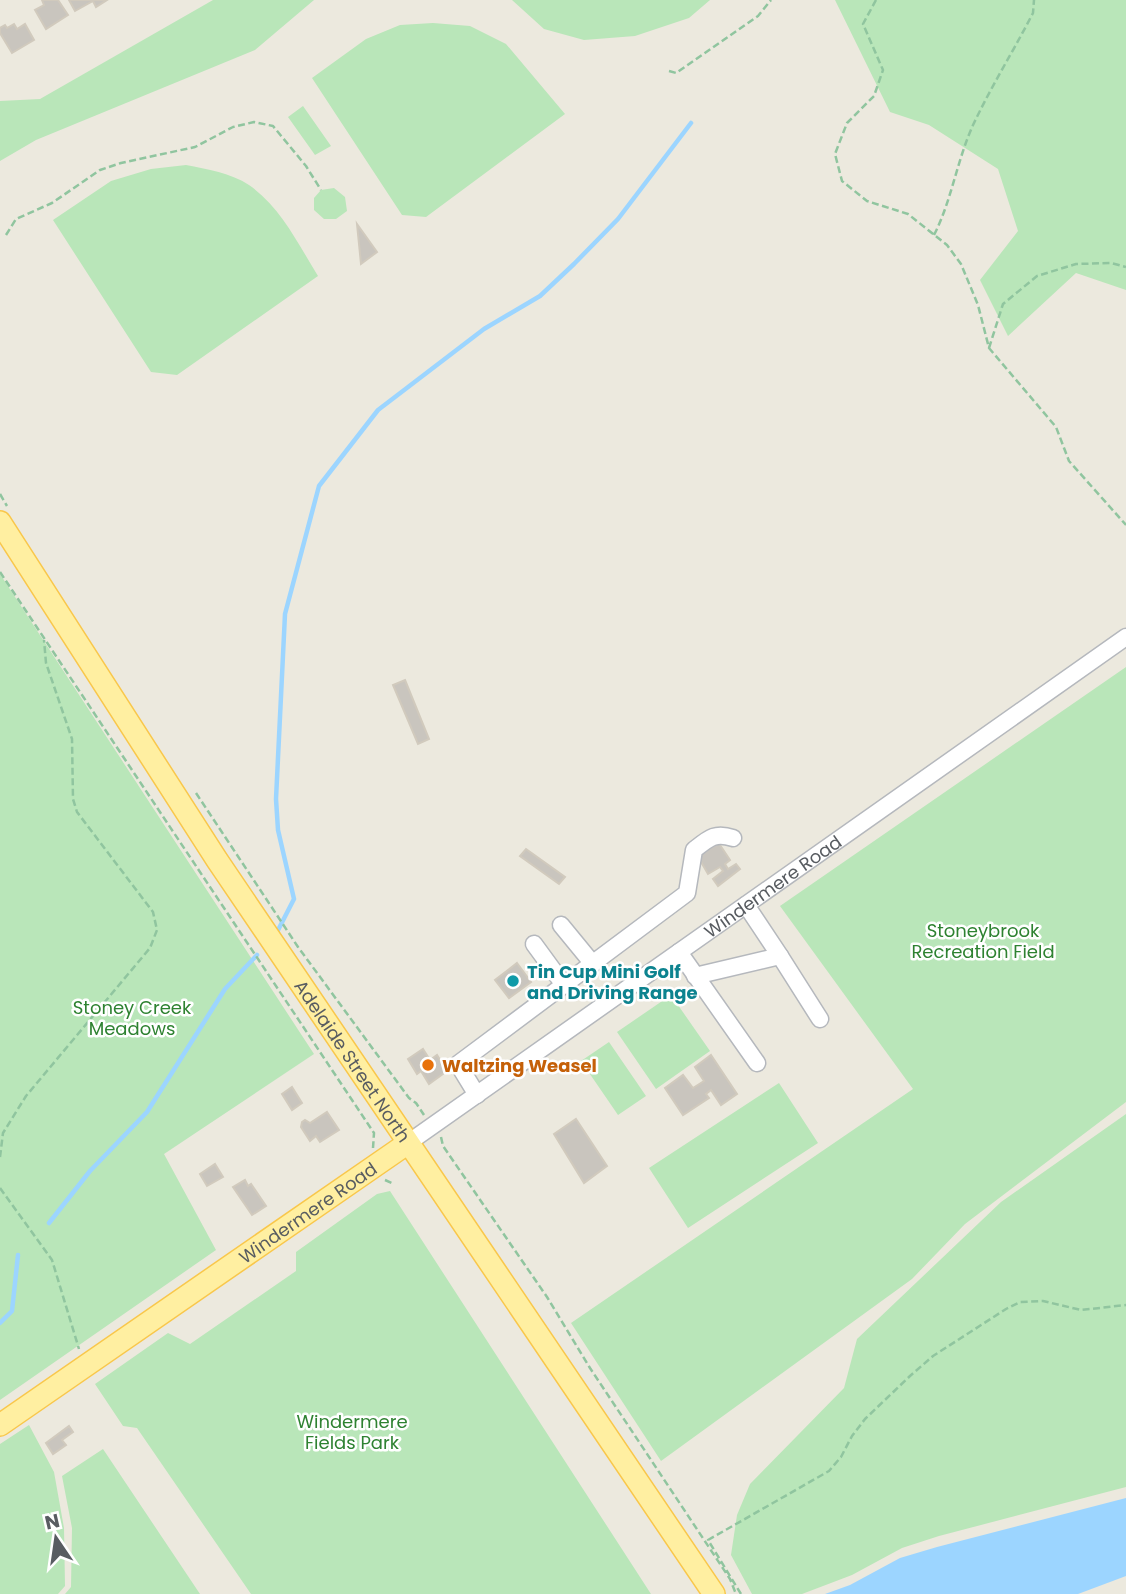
<svg xmlns="http://www.w3.org/2000/svg" width="1126" height="1594" viewBox="0 0 1126 1594" font-family="Poppins,sans-serif">
	<style>
		.green { fill: #b9e6b9 }
		.water { fill: #9cd5ff }
		.lines { fill: none; stroke-linecap: round; stroke-linejoin: round }
		.stream { stroke: #9cd5ff; stroke-width: 4.5 }
		.building { fill: #c9c5be; stroke: #d1cabd; stroke-width: 2 }
		.minor-casing { stroke: #b5b8bd; stroke-width: 19 }
		.major-casing { stroke: #f9c74b; stroke-width: 24 }
		.path { stroke: #90c59f; stroke-width: 2.5; stroke-dasharray: 7 3.5; stroke-linecap: butt }
		.minor { stroke: #fff; stroke-width: 16 }
		.major { stroke: #ffefa1; stroke-width: 21 }
		.culture-dot { fill: #0f9aa8; stroke: #fff; stroke-width: 2.5 }
		.food-dot { fill: #e8710a; stroke: #fff; stroke-width: 2.5 }
		.labels { text-anchor: middle; dominant-baseline: central; stroke-width: 5; stroke-linejoin: round; paint-order: stroke }
		.street-label { font-size: 18px; fill: #585c61; stroke: #fff }
		.park-label { font-size: 18px; fill: #2e8231; stroke: #fff }
		.culture-label { font-size: 18px; font-weight: bold; fill: #0d838f; stroke: #fff; text-anchor: start }
		.food-label { font-size: 18px; font-weight: bold; fill: #c56008; stroke: #fff; text-anchor: start }
	</style>
	<rect width="100%" height="100%" fill="#ece9de"/>
	<!-- green -->
	<path class="green" d="M213 0H314L255 50 36 140 0 161V101L40 99Z
		M512 0H710L689 18 635 36 584 40 544 29Z
		M835 0H1126V290L1076 273 1008 336 980 280 1018 231 998 169 929 125 890 112Z
		M433 23 470 26 506 44 565 114 426 217 402 215 312 78 366 39 400 25Z
		M303 106 331 146 315 155 288 117Z
		M186 165C207 169 231 173 249 185 281 207 298 244 318 276L177 375 151 372 53 220 111 181 151 169Z
		M334 188 345 197 347 211 336 219H324L314 210V198L321 190Z
		M0 574 314 1054 164 1154 216 1250 0 1400Z
		M1126 667V1102L965 1224 912 1279 661 1461 571 1323 913 1089 780 906Z
		M671 995 710 1051 656 1089 617 1032Z
		M609 1042 646 1096 618 1115 581 1061Z
		M779 1083 818 1143 688 1228 649 1168Z
		M1126 1114V1487L939 1536 902 1548 852 1575 802 1594H752L731 1555 737 1515 750 1484 844 1388 857 1339 1001 1202Z
		M390 1191 651 1594H251L137 1428 123 1426 95 1384 168 1333 190 1344 296 1271V1252L377 1194Z
		M29 1425 54 1472 64 1528 65 1586 58 1594H0V1444Z
		M103 1449 200 1594H65L71 1587 72 1528 62 1476Z"/>
	<!-- water -->
	<path class="water" d="M1126 1498V1576L1078 1594H825L850 1585 900 1558 937 1547Z"/>
	<g class="lines">
		<!-- stream -->
		<path class="stream" d="M275 936 294 899 278 830 276 799 285 614 319 486 378 410 484 329 540 296 574 264 618 219 691 123
			M49 1223 90 1171 147 1112 225 989 257 955
			M0 1323 12 1311 18 1255"/>
	</g>
	<!-- building -->
	<path class="building" d="M58 0 68 15 46 29 35 10 44 5 42 0Z
		M69 0H107L96 7 93 1 75 11Z
		M14 24 17 29 25 24 34 40 12 53 0 33V28L5 25 7 28Z
		M357 224 377 252 361 264Z
		M405 680 429 739 418 744 393 685Z
		M718 842 730 860 725 864 728 869 736 864 740 869 718 886 713 879 723 871 720 867 708 874 697 855Z
		M526 849 565 877 559 884 520 856Z
		M517 963 531 982 509 998 495 980Z
		M423 1049 430 1060 437 1055 447 1071 429 1084 421 1071 417 1074 408 1059Z
		M711 1055 737 1094 721 1105 711 1090 706 1094 709 1098 683 1115 665 1088 683 1075 693 1088 704 1081 695 1067Z
		M292 1087 302 1103 292 1110 282 1094Z
		M327 1112 339 1130 320 1142 316 1136 310 1141 301 1127 302 1122 305 1120 310 1123Z
		M576 1119 607 1166 584 1183 554 1134Z
		M215 1164 223 1177 207 1186 200 1174Z
		M245 1180 248 1186 251 1184 266 1206 252 1215 233 1187Z
		M69 1426 73 1432 62 1440 66 1445 53 1454 46 1443Z"/>
	<g class="lines">
		<defs>
			<g id="minor">
				<path d="M561 925 593 964"/>
				<path d="M534 944 564 985"/>
				<path d="M679 952 757 1063"/>
				<path d="M780 956 820 1019"/>
				<path d="M695 976 780 956 746 905"/>
				<path d="M477 1095 458 1064 687 893 694 850C709 838 715 832 733 838"/>
				<path id="s1" d="M408 1143 1126 637"/>
			</g>
			<g id="major">
				<path id="s2" d="M0 522 217 860 714 1594"/>
				<path id="s3" d="M0 1425 408 1143"/>
			</g>
		</defs>
		<!-- minor casing -->
		<use href="#minor" class="minor-casing"/>
		<!-- major casing -->
		<use href="#major" class="major-casing"/>
		<!-- path -->
		<path class="path" d="M876 0 863 24 883 70 874 96 847 123 835 154 842 181 867 201 908 214 947 245 961 264 978 305 989 348 1056 427 1069 461 1126 525
			M669 71 676 73 758 16 771 0
			M6 235 16 219 52 203 100 170 121 163 195 147 233 127 254 122 273 126 306 166 321 190
			M934 235C952 200 957 159 974 123 992 85 1014 50 1033 13L1034 0
			M989 348 1003 304 1037 276 1076 264 1111 263 1126 267
			M0 494 7 506
			M0 572 374 1133 373 1148
			M196 793 298 947 409 1098 416 1103 424 1115
			M441 1137 443 1146 547 1297 590 1368 730 1579 736 1594
			M0 1157 3 1133 26 1096 150 948 157 930 153 912 77 812 73 799 72 739 46 663 44 640
			M385 1180 394 1184
			M0 1188 52 1260 79 1349
			M741 1594 708 1540 829 1471 841 1457 852 1436 865 1419 910 1376 933 1356 1006 1309 1020 1302 1043 1301 1081 1310 1126 1305"/>
		<!-- minor -->
		<use href="#minor" class="minor"/>
		<!-- major -->
		<use href="#major" class="major"/>
	</g>
	<!-- markers -->
	<circle class="culture-dot" cx="513" cy="981" r="7"/>
	<circle class="food-dot" cx="428" cy="1065" r="7"/>
	<g class="labels">
		<!-- street labels -->
		<g class="street-label">
			<text stroke="none"><textPath href="#s1" startOffset="446">Windermere Road</textPath></text>
			<text stroke="none"><textPath href="#s2" startOffset="644">Adelaide Street North</textPath></text>
			<text stroke="none"><textPath href="#s3" startOffset="374">Windermere Road</textPath></text>
		</g>
		<!-- park labels -->
		<g class="park-label">
			<text x="983" y="930">Stoneybrook<tspan x="983" dy="21">Recreation Field</tspan></text>
			<text x="132" y="1007">Stoney Creek<tspan x="132" dy="21">Meadows</tspan></text>
			<text x="352" y="1421">Windermere<tspan x="352" dy="21">Fields Park</tspan></text>
		</g>
		<!-- culture labels -->
		<g class="culture-label">
			<text x="527" y="971">Tin Cup Mini Golf<tspan x="527" dy="21">and Driving Range</tspan></text>
		</g>
		<!-- food labels -->
		<g class="food-label">
			<text x="442" y="1065">Waltzing Weasel</text>
		</g>
	</g>
	<!-- north arrow -->
	<g transform="translate(56 1538) rotate(347)" stroke="#ffffff" stroke-width="5" paint-order="stroke">
	<path d="M0-5L12 26L0 18L-12 26Z" fill="#585c61"/>
	<text y="-10" font-size="19" font-weight="bold" text-anchor="middle" fill="#585c61">N</text>
	</g>
</svg>
